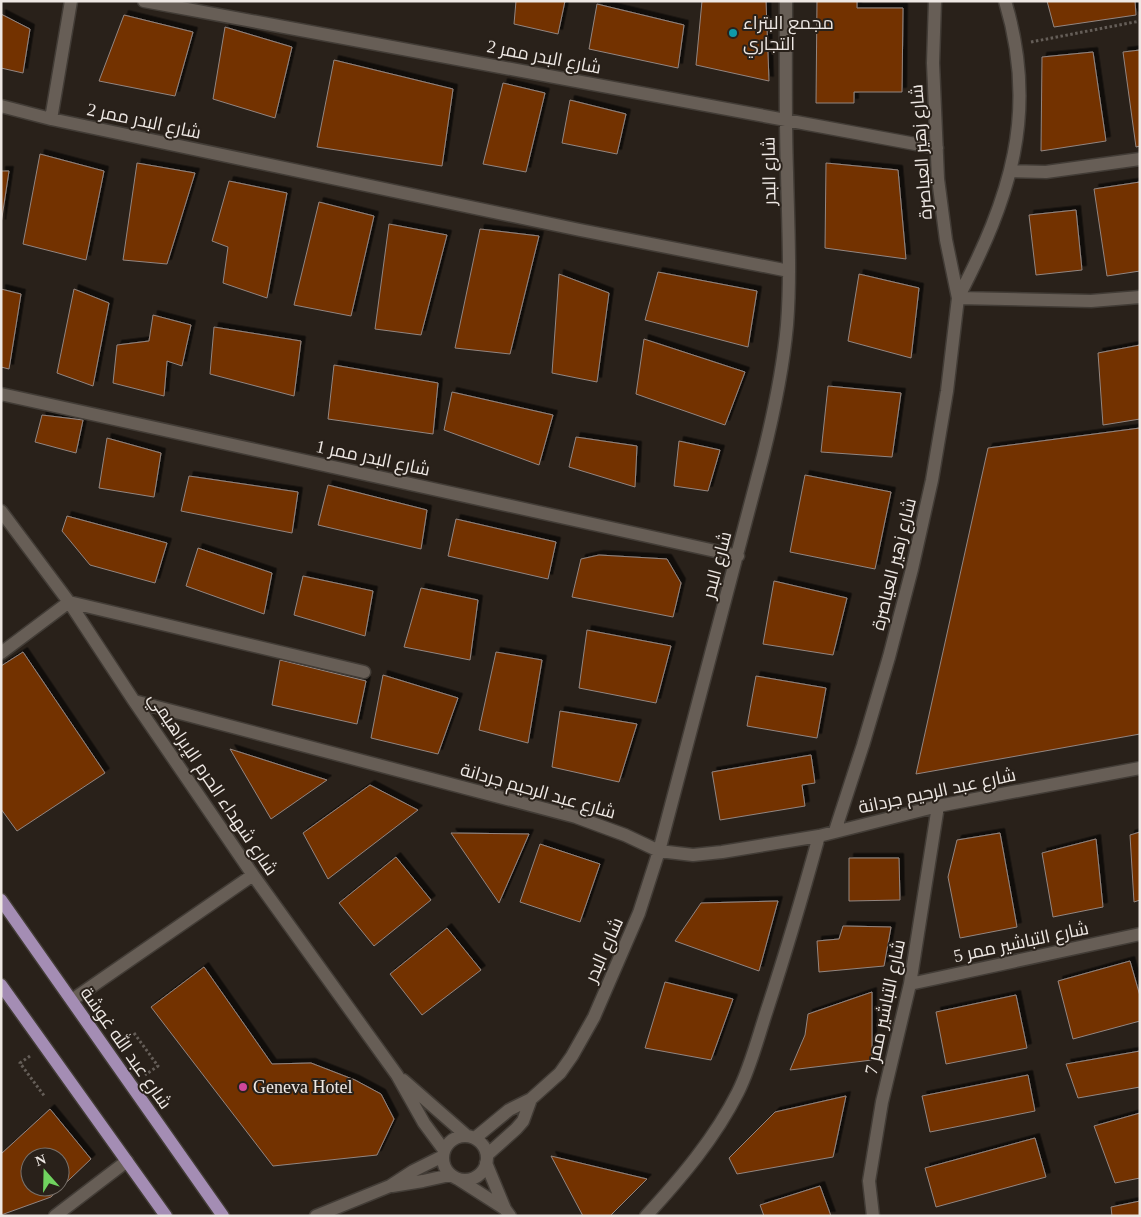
<svg xmlns="http://www.w3.org/2000/svg" width="1141" height="1217" viewBox="0 0 1141 1217" font-family="'Times New Roman',Cairo,serif">
	<style>
		.building { fill: #733003; stroke: #928680; fill-rule: evenodd; filter: url(#shadow) }
		.lines { fill: none; stroke-linecap: round; stroke-linejoin: round }
		.minor-casing { stroke: #423c36; stroke-width: 15 }
		.major-casing { stroke: #423c36; stroke-width: 15 }
		.path { stroke: #655e58; stroke-width: 3; stroke-dasharray: 2.5 2.5; stroke-linecap: butt }
		.minor { stroke: #675e56; stroke-width: 12 }
		.major { stroke: #a48db4; stroke-width: 12 }
		.culture-dot { fill: #0f9aa8; stroke: #29211a; stroke-width: 2 }
		.hotel-dot { fill: #d1479c; stroke: #29211a; stroke-width: 2 }
		.labels { text-anchor: middle; dominant-baseline: central; stroke-width: 4; stroke-linejoin: round; paint-order: stroke }
		.poi-label { font-size: 18px; fill: #eee8e4; stroke: #29211a; text-anchor: start }
		.street-label { font-size: 18px; fill: #eee8e4; stroke: #29211a }
	</style>
	<defs>
		<filter id="shadow"><feDropShadow dx="4.5" dy="-4.5" stdDeviation="0" flood-color="#0009"/></filter>
	</defs>
	<rect width="100%" height="100%" fill="#29211a"/>
	<!-- building -->
	<path class="building" d="M516 1H565L558 34 514 24Z
		M702 1H766L769 81 696 65Z
		M817 1H857V8H903L902 92H854V103H816Z
		M1047 1H1135L1136 15 1054 27Z
		M597 4 684 25 678 68 589 49Z
		M1 14 30 29 23 73 1 68Z
		M124 15 193 32 175 96 99 81Z
		M225 27 292 47 275 118 213 99Z
		M1140 50V146L1136 147 1123 52Z
		M1093 52 1106 141 1041 151 1042 57Z
		M334 60 453 89 442 166 317 147Z
		M503 83 545 93 526 172 483 164Z
		M570 100 626 114 617 154 562 143Z
		M40 154 104 171 86 260 23 244Z
		M137 163 195 173 167 264 123 260Z
		M826 163 898 170 906 259 825 248Z
		M1 171H9L1 224Z
		M229 181 287 193 267 298 223 283 228 247 212 241Z
		M1140 182V271L1107 276 1094 189Z
		M319 202 374 216 351 316 294 305Z
		M1076 210 1082 270 1036 275 1029 215Z
		M389 224 447 235 421 335 375 329Z
		M480 229 539 236 510 354 455 348Z
		M658 272 757 291 748 347 645 320Z
		M559 274 609 293 597 382 552 373Z
		M859 274 919 288 911 358 848 341Z
		M1 289 21 294 9 369 1 367Z
		M74 289 109 303 93 386 57 373Z
		M153 315 191 325 182 366 167 361 164 396 113 383 117 345 149 341Z
		M214 327 301 341 294 396 210 374Z
		M644 339 745 372 725 425 636 394Z
		M1140 345V419L1103 425 1098 353Z
		M334 365 438 383 433 434 328 419Z
		M828 386 901 393 892 457 821 452Z
		M452 392 553 415 539 465 444 430Z
		M42 415 83 420 76 453 35 442Z
		M1140 428V734L916 774 988 448Z
		M576 437 637 446 635 487 569 467Z
		M107 438 161 453 154 497 99 488Z
		M679 441 720 450 708 491 674 486Z
		M805 475 891 492 875 569 790 552Z
		M189 476 298 492 292 533 181 511Z
		M328 485 427 510 421 549 318 525Z
		M67 516 167 543 155 583 90 565 62 531Z
		M456 519 556 542 548 579 448 556Z
		M198 548 272 573 264 614 186 586Z
		M599 555 667 559 681 583 673 617 572 597 581 559Z
		M303 576 373 591 365 636 294 615Z
		M774 581 847 598 833 655 763 644Z
		M421 588 478 600 470 660 404 647Z
		M587 630 671 646 656 703 579 688Z
		M23 652 105 773 17 831 1 809V666Z
		M496 652 542 660 528 743 479 730Z
		M280 660 366 681 357 724 272 705Z
		M383 675 458 698 438 754 371 738Z
		M756 676 826 688 817 738 747 726Z
		M560 711 637 724 619 782 552 767Z
		M230 749 327 780 271 819Z
		M811 755 815 783 802 785 805 806 720 820 712 772Z
		M370 785 418 810 328 879 303 833Z
		M1140 832V900L1134 902 1130 835Z
		M451 833 529 834 499 903Z
		M1000 833 1017 927 960 938 948 877 957 840Z
		M1096 839 1103 907 1053 917 1042 853Z
		M540 844 600 864 580 922 520 902Z
		M396 857 431 900 374 946 339 903Z
		M849 858H899L900 900 849 901Z
		M778 901 759 971 675 941 701 903Z
		M843 926 891 927 884 966 819 972 817 941 839 939Z
		M447 928 481 970 422 1015 390 974Z
		M1130 961 1140 996V1021L1073 1039 1058 981Z
		M204 967 272 1064 311 1063 355 1080 381 1094 394 1119 377 1155 273 1166 151 1007Z
		M665 982 733 999 711 1060 645 1048Z
		M872 992V1060L790 1070 805 1035 808 1014Z
		M1016 995 1027 1048 946 1064 936 1012Z
		M1140 1051V1087L1078 1098 1066 1064Z
		M1028 1075 1035 1111 930 1132 922 1096Z
		M846 1096 833 1157 737 1174 729 1158 775 1112Z
		M50 1109 91 1159 51 1197 1 1215V1154ZM30 1157H60V1187H30Z
		M1140 1113V1178L1115 1183 1094 1126Z
		M1035 1138 1046 1177 936 1207 925 1168Z
		M551 1156 647 1179 610 1216H583Z
		M820 1186 831 1216H764L760 1205Z
		M1140 1201V1216H1112L1111 1207Z"/>
	<g class="lines">
		<defs>
			<path id="minor" d="M144 1 937 148
				M1005 1C1039 113 1010 198 958 298L1091 301 1140 297
				M1 106 51 119 580 230 789 271
				M51 119 71 1
				M1011 171 1046 172 1140 159
				M1 394 738 556
				M1 511 69 602 134 701 253 875 397 1075 424 1123 444 1150
				M1 653 69 602 364 672
				M134 701 576 817 625 835 659 851 693 855 722 852 819 836 938 806 1140 768
				M835 831 863 745 889 657 912 569 932 480 947 391 958 298 946 240 938 179 933 63 935 1
				M910 984 1140 934
				M72 1000 253 875
				M403 1080 467 1136
				M443 1158a22 22 0 1 1 44 0a22 22 0 1 1-44 0Z
				M475 1138 509 1110 531 1099 560 1073 572 1056 594 1017 639 913 659 851 763 456C774 412 783 369 787 325 791 274 788 223 787 172 785 115 786 58 786 1
				M487 1155 516 1129 523 1121 531 1099
				M486 1163 505 1209
				M458 1179 505 1209 510 1216
				M392 1186 423 1181 450 1175
				M55 1216 127 1161
				M316 1216 390 1186 413 1171 443 1156
				M646 1216C681 1178 715 1138 738 1092 751 1066 758 1037 767 1010 786 952 803 894 819 836
				M873 1216 869 1181 882 1102 910 984 938 806"/>
			<path id="major" d="M1 900 223 1216
				M1 985 166 1216"/>
		</defs>
		<!-- minor casing -->
		<use href="#minor" class="minor-casing"/>
		<!-- major casing -->
		<use href="#major" class="major-casing"/>
		<!-- path -->
		<path class="path" d="M1031 42 1140 21
			M134 1033 158 1066 145 1075
			M30 1056 20 1063 45 1097"/>
		<!-- minor -->
		<use href="#minor" class="minor"/>
		<!-- major -->
		<use href="#major" class="major"/>
	</g>
	<!-- markers -->
	<circle class="culture-dot" cx="733" cy="33" r="5"/>
	<circle class="hotel-dot" cx="243" cy="1087" r="5"/>
	<g class="labels">
		<!-- poi labels -->
		<g class="poi-label">
			<text x="743" y="23">مجمع البتراء<tspan x="743" dy="21">التجاري</tspan></text>
			<text x="253" y="1087">Geneva Hotel</text>
		</g>
		<!-- street labels -->
		<g class="street-label">
			<text transform="translate(544 57) rotate(11)">شارع البدر ممر 2</text>
			<text transform="translate(144 121) rotate(12)">شارع البدر ممر 2</text>
			<text transform="translate(921 152) rotate(-94)">شارع زهير العياصرة</text>
			<text transform="translate(769 171) rotate(-91)">شارع البدر</text>
			<text transform="translate(373 458) rotate(12)">شارع البدر ممر 1</text>
			<text transform="translate(894 564) rotate(-76)">شارع زهير العياصرة</text>
			<text transform="translate(717 565) rotate(-75)">شارع البدر</text>
			<text transform="translate(213 784) rotate(56)">شارع شهداء الحرم الإبراهيمي</text>
			<text transform="translate(538 791) rotate(16)">شارع عبد الرحيم جردانة</text>
			<text transform="translate(937 791) rotate(-12)">شارع عبد الرحيم جردانة</text>
			<text transform="translate(1021 942) rotate(-12)">شارع التباشير ممر 5</text>
			<text transform="translate(604 950) rotate(-66)">شارع البدر</text>
			<text transform="translate(885 1007) rotate(-78)">شارع التباشير ممر 7</text>
			<text transform="translate(126 1048) rotate(55)">شارع عبد الله غوشة</text>
		</g>
	</g>
	<!-- border -->
	<rect width="1141" height="1217" fill="none" stroke="#eee8e4" stroke-width="5"/>
	<!-- north arrow -->
	<g transform="translate(45 1172) rotate(340)"><circle r="24" fill="#29211a" stroke="#78716b"/>
	<path d="M0-4L9 19L0 12L-9 19Z" fill="#70d35f"/>
	<text y="-8" font-size="14" font-weight="bold" text-anchor="middle" fill="#eee8e4">N</text>
	</g>
</svg>
